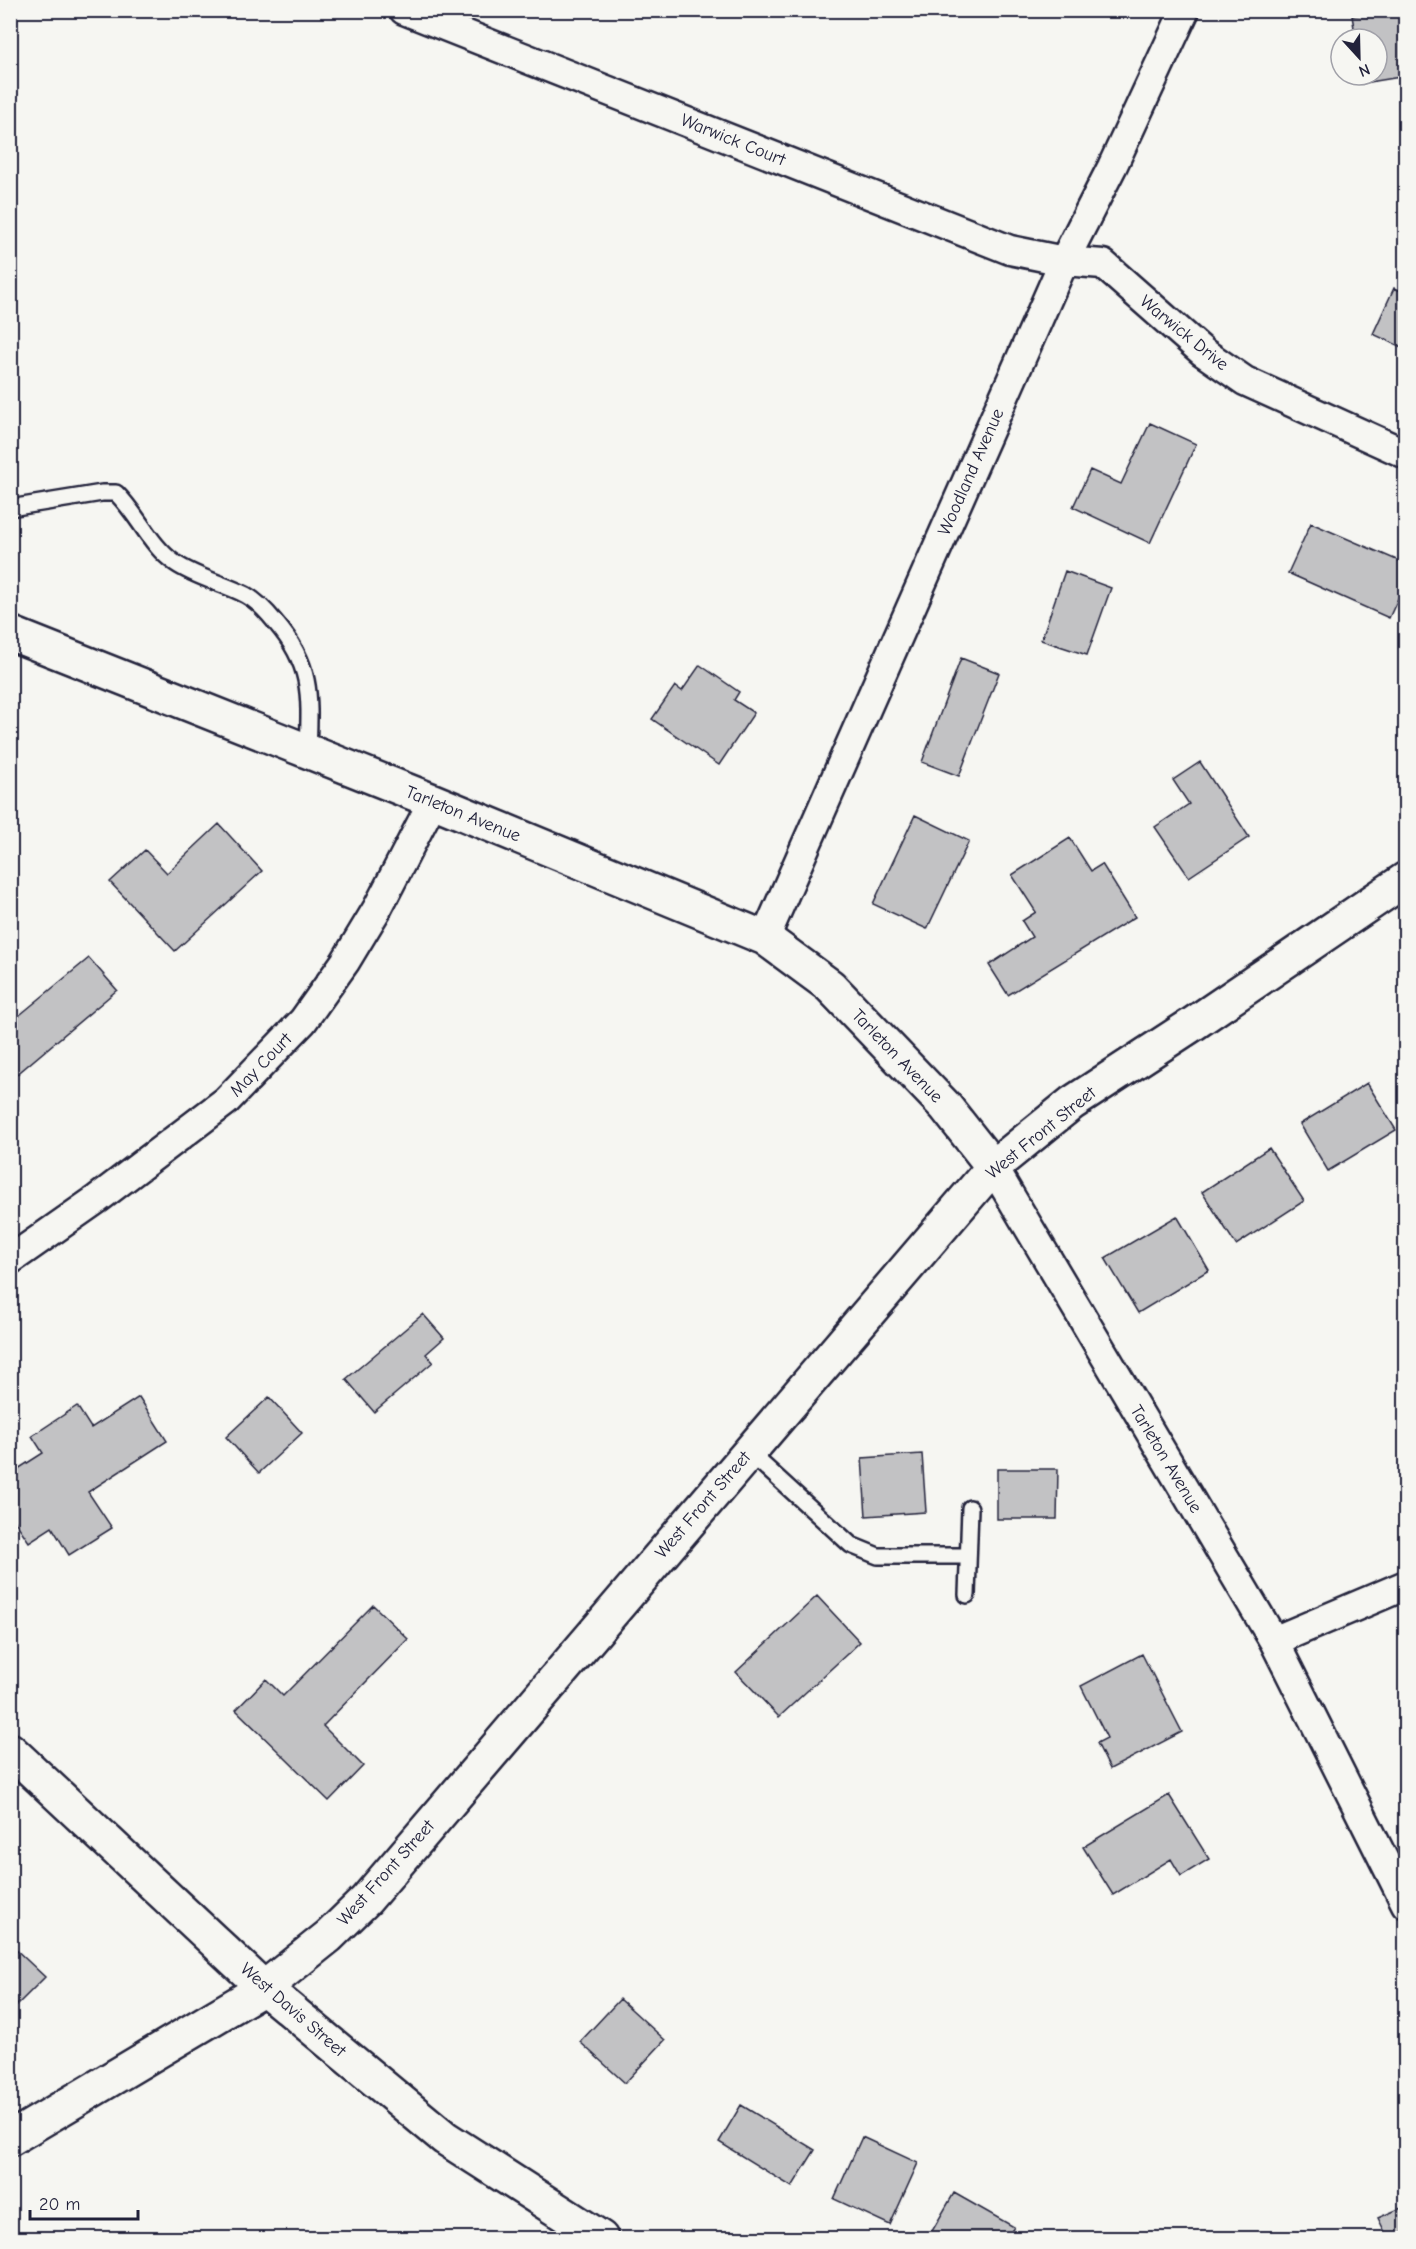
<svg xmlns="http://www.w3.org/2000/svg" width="1416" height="2249" viewBox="0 0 1416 2249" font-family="'Comic Neue',sans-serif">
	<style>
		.building { fill: #c2c2c4; stroke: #22223b; stroke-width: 1.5 }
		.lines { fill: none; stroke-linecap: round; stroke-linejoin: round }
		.lane-casing { stroke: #22223b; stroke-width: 20 }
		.street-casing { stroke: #22223b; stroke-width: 33 }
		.secondary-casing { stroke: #22223b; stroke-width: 38 }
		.lane { stroke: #f6f6f2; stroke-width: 15 }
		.street { stroke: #f6f6f2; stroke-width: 28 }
		.secondary { stroke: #f6f6f2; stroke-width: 33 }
		.labels { text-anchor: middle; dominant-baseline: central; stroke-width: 6; stroke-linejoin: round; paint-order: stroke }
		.street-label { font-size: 18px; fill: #22223b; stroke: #f6f6f2 }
	</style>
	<rect width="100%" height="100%" fill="#f6f6f2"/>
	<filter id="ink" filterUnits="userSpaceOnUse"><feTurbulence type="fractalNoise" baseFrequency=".0167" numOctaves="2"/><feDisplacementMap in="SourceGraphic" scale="12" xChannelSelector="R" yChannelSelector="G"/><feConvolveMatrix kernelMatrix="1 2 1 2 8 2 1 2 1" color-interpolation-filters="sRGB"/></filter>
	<g filter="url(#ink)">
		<!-- building -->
		<path class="building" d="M1381 10H1406V76L1364 83 1362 75H1377V39H1356L1352 16Z
			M1394 288 1406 293V349L1373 334Z
			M1150 423 1196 444 1150 543 1073 507 1090 470 1121 484Z
			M1311 523 1406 564V581L1389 618 1288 573Z
			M1065 571 1111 588 1087 655 1041 640Z
			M961 658 999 673 959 776 922 762Z
			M700 665 739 692 734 700 754 713 719 765 652 719 675 686 682 691Z
			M1200 762 1249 837 1189 877 1155 827 1189 804 1173 780Z
			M915 815 969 841 927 929 873 904Z
			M219 824 262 871 175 951 110 882 145 850 167 873Z
			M1070 838 1091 871 1102 864 1135 917 1008 995 989 965 1032 937 1022 921 1036 912 1012 875Z
			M89 958 117 990 15 1076 10 1071V1023Z
			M1367 1083 1396 1130 1328 1171 1300 1124Z
			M1269 1148 1304 1201 1236 1245 1202 1192Z
			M1177 1216 1209 1270 1138 1313 1105 1258Z
			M423 1314 444 1338 426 1354 433 1362 374 1412 346 1379Z
			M139 1397 167 1441 88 1492 112 1528 69 1555 52 1527 29 1542 10 1514V1474L43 1453 32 1436 77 1406 91 1428Z
			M269 1397 302 1433 259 1473 226 1437Z
			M922 1454 926 1512 866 1516 862 1458Z
			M997 1469H1058L1057 1519H997Z
			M817 1596 860 1642 779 1717 736 1672Z
			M373 1605 408 1639 323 1726 363 1766 329 1801 236 1710 266 1679 283 1696Z
			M1142 1654 1182 1732 1110 1769 1097 1743 1107 1738 1081 1686Z
			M1169 1795 1209 1859 1181 1876 1171 1859 1113 1895 1083 1847Z
			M10 1944 45 1977 10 2012Z
			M620 1999 665 2040 625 2083 580 2042Z
			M741 2105 815 2150 792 2187 719 2142Z
			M862 2137 918 2163 890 2225 834 2199Z
			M954 2193 1014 2227 1007 2238H928Z
			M1406 2206V2238H1388L1378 2218Z"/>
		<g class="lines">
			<defs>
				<path id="lane" d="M10 508 102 493H116C138 514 150 546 175 563 197 578 223 583 246 595 257 601 268 613 276 623 313 666 310 697 308 751
					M749 1452 851 1545 878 1556H968
					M967 1595 970 1508"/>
				<path id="street" d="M404 10 1010 250 1064 261 1103 264 1203 352 1245 381 1406 454
					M765 938 1064 261 1112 167 1185 10
					M993 1167 1274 1641 1406 1904
					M10 1260 97 1199 226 1101 303 1021 345 962 377 909 433 801
					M1274 1641 1406 1585"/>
				<path id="secondary" d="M10 633 433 801 765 938 830 986 945 1106 993 1167
					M10 1750 264 1988 445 2138 601 2238
					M10 2139 264 1988 329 1936 366 1900 993 1167 1072 1103 1193 1024 1406 879"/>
			</defs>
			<!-- lane casing -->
			<use href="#lane" class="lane-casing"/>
			<!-- street casing -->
			<use href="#street" class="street-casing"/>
			<!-- secondary casing -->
			<use href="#secondary" class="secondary-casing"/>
			<!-- lane -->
			<use href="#lane" class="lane"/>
			<!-- street -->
			<use href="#street" class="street"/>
			<!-- secondary -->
			<use href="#secondary" class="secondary"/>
		</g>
	</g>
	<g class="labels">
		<!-- street labels -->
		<g class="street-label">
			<text transform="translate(733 140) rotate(22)">Warwick Court</text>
			<text transform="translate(1184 333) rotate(39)">Warwick Drive</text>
			<text transform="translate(971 472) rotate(-66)">Woodland Avenue</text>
			<text transform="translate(463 814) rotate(22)">Tarleton Avenue</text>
			<text transform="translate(897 1056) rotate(46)">Tarleton Avenue</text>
			<text transform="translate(261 1065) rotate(-46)">May Court</text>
			<text transform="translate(1041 1133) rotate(-39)">West Front Street</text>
			<text transform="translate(1166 1459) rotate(59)">Tarleton Avenue</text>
			<text transform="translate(703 1505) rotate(-49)">West Front Street</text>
			<text transform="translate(386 1873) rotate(-48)">West Front Street</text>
			<text transform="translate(293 2010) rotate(41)">West Davis Street</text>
		</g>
	</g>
	<!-- margin -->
	<rect width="1416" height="2249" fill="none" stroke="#f6f6f2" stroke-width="36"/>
	<rect x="18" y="18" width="1380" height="2213" fill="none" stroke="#22223b" stroke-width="2" filter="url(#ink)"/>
	<!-- north arrow -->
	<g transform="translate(1359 57) rotate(158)"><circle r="28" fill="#f6f6f2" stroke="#a1a1a9" stroke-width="1.5"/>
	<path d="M0-4.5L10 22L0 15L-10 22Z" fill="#22223b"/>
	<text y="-9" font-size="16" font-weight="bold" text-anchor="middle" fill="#22223b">N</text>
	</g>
	<!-- scale -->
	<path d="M30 2210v9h108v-9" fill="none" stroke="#22223b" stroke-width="3"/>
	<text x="39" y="2210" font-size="18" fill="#22223b" stroke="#f6f6f2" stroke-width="4.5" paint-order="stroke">20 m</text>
</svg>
